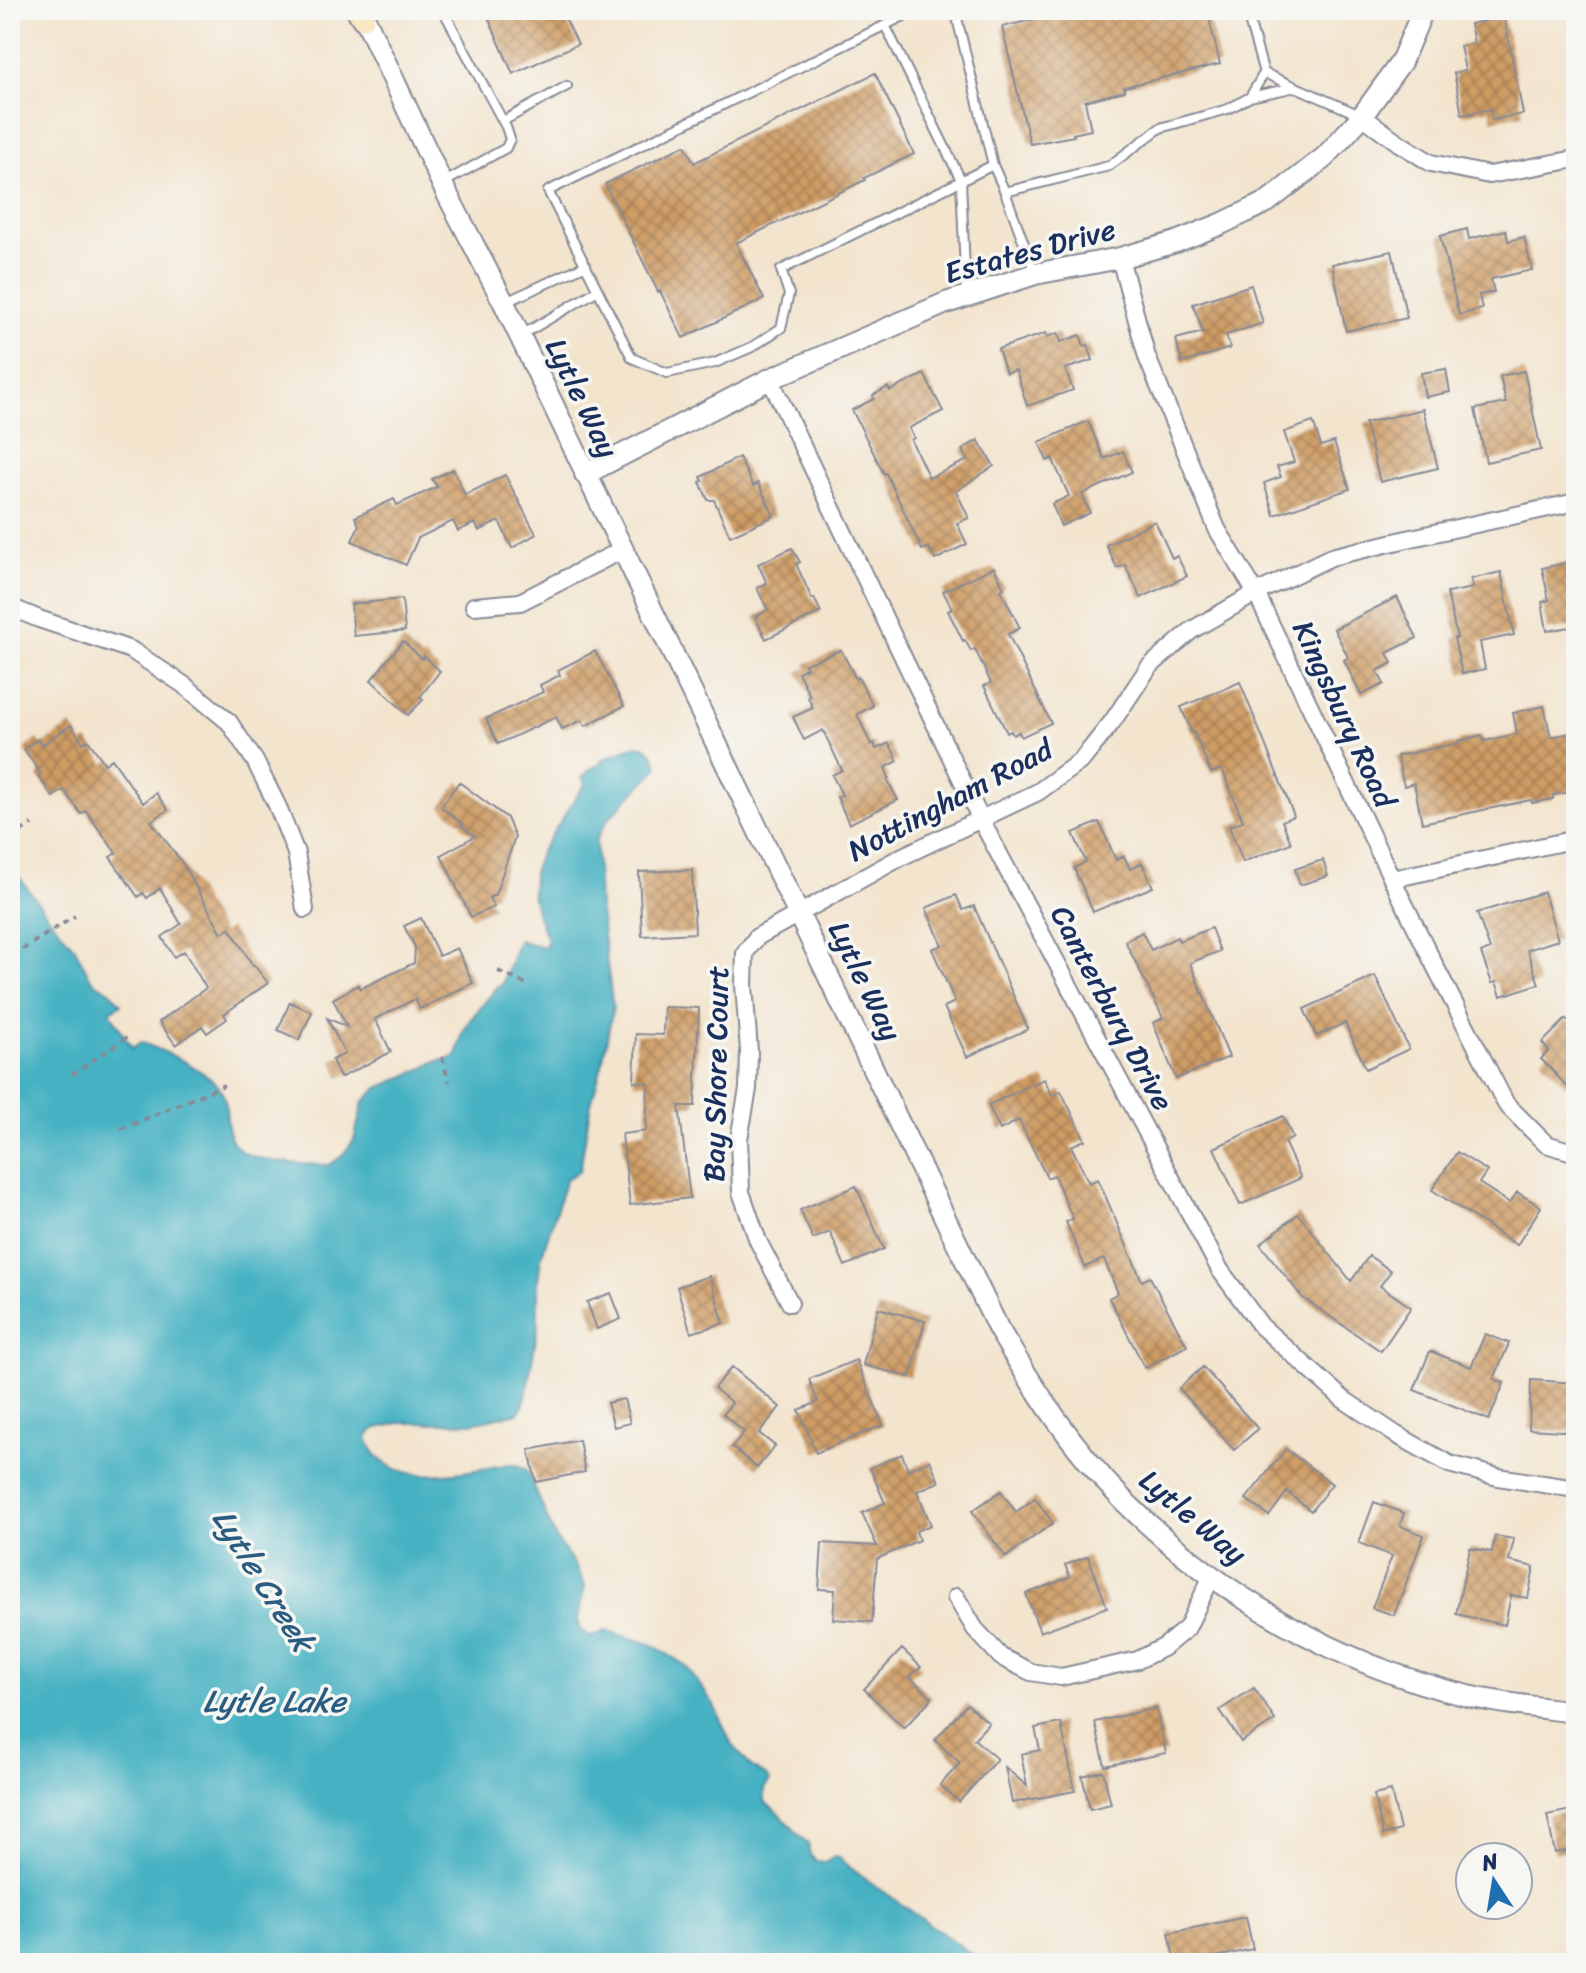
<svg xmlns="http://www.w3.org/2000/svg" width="1586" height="1973" viewBox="0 0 1586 1973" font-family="Sriracha,sans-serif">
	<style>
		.water { fill: #45b1c2; stroke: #307090; stroke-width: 2 }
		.building { fill: url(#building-cross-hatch) }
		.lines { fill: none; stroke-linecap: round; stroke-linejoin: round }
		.service-casing { stroke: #878a96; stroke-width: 12 }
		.minor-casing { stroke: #878a96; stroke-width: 20 }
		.tertiary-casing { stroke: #878a96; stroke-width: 24 }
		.secondary-casing { stroke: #878a96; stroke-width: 26 }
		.path { stroke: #878a96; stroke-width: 4; stroke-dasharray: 6 6; stroke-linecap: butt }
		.service { stroke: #fff; stroke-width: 8 }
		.minor { stroke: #fff; stroke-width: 16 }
		.tertiary { stroke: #fff; stroke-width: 20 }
		.secondary { stroke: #f9e7c3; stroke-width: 22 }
		.labels { text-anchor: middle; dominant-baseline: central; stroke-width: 7; stroke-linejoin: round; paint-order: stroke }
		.street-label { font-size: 30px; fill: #1b2f5e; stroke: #f6f6f2 }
		.water-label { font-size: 32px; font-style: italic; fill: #2a5c81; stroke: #f6f6f2 }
	</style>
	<defs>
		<pattern id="building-cross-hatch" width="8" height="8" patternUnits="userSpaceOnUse" patternTransform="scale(2)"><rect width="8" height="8" fill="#cf9c64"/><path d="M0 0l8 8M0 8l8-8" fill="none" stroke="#a78056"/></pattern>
	</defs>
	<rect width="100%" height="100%" fill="#f6f6f2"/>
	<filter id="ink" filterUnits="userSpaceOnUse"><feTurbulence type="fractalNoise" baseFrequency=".0125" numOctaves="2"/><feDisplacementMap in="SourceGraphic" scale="16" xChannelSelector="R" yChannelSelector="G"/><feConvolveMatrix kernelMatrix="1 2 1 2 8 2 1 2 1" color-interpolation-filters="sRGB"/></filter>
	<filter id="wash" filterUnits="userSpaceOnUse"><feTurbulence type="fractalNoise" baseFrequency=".006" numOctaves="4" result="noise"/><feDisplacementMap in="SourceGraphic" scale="32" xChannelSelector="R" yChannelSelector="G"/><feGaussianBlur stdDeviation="1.8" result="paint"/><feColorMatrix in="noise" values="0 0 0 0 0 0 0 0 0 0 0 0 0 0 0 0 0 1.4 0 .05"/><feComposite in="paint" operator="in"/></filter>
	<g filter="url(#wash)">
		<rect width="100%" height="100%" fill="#f3e4ce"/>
		<!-- water -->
		<path class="water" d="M637 745C650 746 656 756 658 768L608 819 596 840 599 905 613 1008 602 1065 590 1107 580 1171 566 1179 541 1258 538 1280V1327L526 1396 523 1406 518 1413 471 1423H399L374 1429 367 1437C383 1495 469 1470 511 1464L520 1466 527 1470 555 1537 576 1567 585 1586 578 1618 580 1630 590 1637 606 1631 651 1644 685 1665 713 1703 731 1743 751 1767 766 1776 770 1781 764 1789V1801L781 1816 808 1844 810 1855 816 1861 826 1862 834 1856 838 1857 852 1869 984 1963H10V858L20 878 48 916 75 948 88 974 96 984 110 991 121 1004 110 1012 132 1048 141 1042C165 1052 198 1065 217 1085 230 1100 224 1115 229 1132 230 1139 237 1149 243 1152 260 1162 308 1165 329 1165L341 1157 354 1140 363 1102 378 1088 426 1067C435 1058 447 1063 457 1055L462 1034 470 1020 499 985H502L518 940 543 947 546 945 547 940 536 911 532 893 533 873 540 853 586 782 582 778 590 769 602 763 601 760Z"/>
		<g id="blocks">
			<!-- building -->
			<path class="building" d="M485 10H561L578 44 513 74Z
				M1073 10H1207L1220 64 1124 87 1125 91 1085 101 1091 130 1073 134 1074 136 1030 144 1002 27Z
				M1504 17 1523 114 1492 120 1490 109 1462 115 1454 73 1465 70 1460 46 1474 43 1470 24Z
				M875 73 914 154 864 178 865 180 736 243 764 299 683 338 660 291 658 292 605 184 685 145 694 163Z
				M1467 229 1469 239 1506 230 1508 241 1524 237 1532 270 1491 279 1494 292 1479 295 1482 309 1459 315 1440 236Z
				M1392 251 1407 318 1346 331 1332 264Z
				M1251 285 1263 323 1226 335 1230 348 1182 363 1176 339 1203 332 1193 304Z
				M1046 333 1047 337 1058 333 1061 342 1080 335 1084 346 1088 345 1093 360 1065 369 1073 390 1027 406 1016 370 1006 373 998 349Z
				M1446 369 1450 392 1425 397 1421 373Z
				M1524 371 1541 450 1486 462 1475 409 1506 403 1500 376Z
				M924 374 943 411 909 428 914 438 911 440 929 478 968 460 962 450 978 440 994 466 956 491 969 518 957 523 967 544 935 560 929 547 922 550 886 473 884 474 852 410 874 399 873 395 888 387 890 391Z
				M1423 409 1438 468 1380 482 1365 423Z
				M1088 421 1104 459 1123 451 1132 472 1082 494 1090 513 1061 526 1052 504 1069 496 1052 458 1047 461 1039 442Z
				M1313 422 1321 446 1334 442 1350 489 1274 515 1264 483 1281 477 1277 467 1294 462 1284 432Z
				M739 457 753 486 758 483 774 516 730 536 714 500H708L700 482 703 481 701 477Z
				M453 469 465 495 505 475 536 534 512 548 499 521 479 531 475 523 458 531 453 521 418 538 406 565 352 541 359 525 355 517 394 499 397 505 437 487 432 479Z
				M1155 521 1172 558 1177 556 1187 576 1141 598 1125 565 1117 568 1106 545Z
				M792 548 800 562 796 564 812 599 814 598 821 612 766 639 755 617 768 610 757 588 767 583 758 564Z
				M1576 561V608H1572L1576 626 1547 631 1542 602 1549 600 1542 568Z
				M994 567 1004 588 1001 590 1020 628 1008 634 1051 723 1021 737 1019 732 1013 735 1011 731 1007 733 984 686 991 683 975 649 971 651 965 640 963 641 948 611 952 609 943 591Z
				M1501 572 1514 635 1480 642 1485 669 1462 674 1454 638H1457L1447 593 1473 588 1471 579Z
				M1397 597 1417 638 1387 653 1392 663 1377 671 1384 684 1361 695 1344 660 1348 657 1334 629Z
				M402 599 405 631 354 636 351 604Z
				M403 641 422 659 424 656 440 671 420 697 423 700 408 715 371 680Z
				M841 650 856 679 858 677 873 706 857 714 871 745 874 743 876 749 889 743 898 761 885 768 889 778 887 779 898 800 849 824 837 797 842 795 832 775 842 770 823 730 804 740 793 717 813 708 808 697 810 696 798 672 807 668 805 664Z
				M595 651 624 706 585 726 582 720 562 729 556 717 498 744 486 719 543 692 540 685 560 675 558 670Z
				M1240 682 1294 816 1282 821 1291 843 1243 862 1229 826 1243 821 1222 769 1211 773 1194 732 1192 733 1181 707Z
				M1544 706 1551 737 1576 732V791L1553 795V799L1532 803 1531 800 1422 823 1414 783 1404 786 1397 756 1459 743 1458 741 1482 735 1484 741 1517 734 1513 713Z
				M71 725 83 743 88 740 105 764 112 759 143 803 156 793 168 810 151 821 183 864 222 933 230 928 253 966 254 965 268 983 224 1014 227 1019 207 1033 202 1026 176 1045 159 1022 206 988 184 951 174 957 162 937 181 924 160 888 147 898 143 893 138 897 110 857 116 853 86 811 81 814 64 790 53 797 38 776 41 774 24 749 38 739 42 745Z
				M459 782 507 818 515 837 495 895 489 898 494 907 471 917 441 855 475 836 461 826 463 824 441 807Z
				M1099 822 1116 860 1124 856 1130 869 1142 863 1153 887 1093 912 1074 868 1086 862 1073 833Z
				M1323 860 1328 876 1300 885 1295 869Z
				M692 870 695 933 642 936 639 872Z
				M1544 892 1558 940 1527 950 1539 984 1501 996 1496 982 1492 983 1481 953 1490 949 1477 913Z
				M956 895 963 910 974 906 1028 1029 967 1057 944 1007 955 1002 932 949 942 945 926 908Z
				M421 918 439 956 457 948 473 983 420 1009 415 999 375 1019 391 1052 340 1078 332 1060 345 1054 327 1018 347 1027 333 999 358 985 360 989 414 963 415 947 404 926Z
				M1211 928 1220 951 1190 963 1229 1057 1176 1079 1153 1023 1163 1018 1125 941 1142 932 1151 950 1177 937 1179 941Z
				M1375 976 1409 1049 1366 1069 1345 1023 1316 1036 1304 1009Z
				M290 1002 312 1012 299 1040 278 1030Z
				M664 1007 699 1008 695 1106H679L690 1198 630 1205 622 1134 646 1131 648 1083 634 1082 636 1034 663 1035Z
				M1566 1019 1576 1030V1096L1541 1059 1549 1051 1542 1043Z
				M1044 1079 1052 1095 1061 1091 1085 1140 1071 1146 1089 1183 1098 1179 1142 1281 1150 1277 1187 1346 1145 1368 1109 1298 1118 1293 1104 1259 1085 1267 1066 1222 1073 1219 1054 1175 1047 1178 1019 1120 1000 1130 988 1105Z
				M1283 1116 1293 1138 1284 1142 1301 1178 1240 1205 1214 1148Z
				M1457 1152 1487 1171 1479 1183 1510 1203 1517 1192 1541 1207 1517 1245 1432 1190Z
				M856 1186 884 1249 845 1266 830 1232 813 1239 800 1210Z
				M1298 1214 1351 1281 1369 1256 1391 1271 1380 1286 1411 1307 1381 1351 1303 1298 1260 1244Z
				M709 1276 724 1323 691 1333 677 1287Z
				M611 1293 621 1319 597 1329 587 1302Z
				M878 1308 925 1321 910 1377 863 1365Z
				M1485 1334 1509 1343 1494 1379 1504 1383 1489 1420 1414 1390 1430 1351 1471 1367Z
				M856 1360 883 1425 816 1453 799 1410 818 1402 809 1379Z
				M732 1367 780 1407 759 1433 775 1446 757 1468 732 1447 744 1432 723 1414 732 1403 714 1388Z
				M1203 1367 1258 1429 1234 1450 1179 1388Z
				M1531 1380 1576 1383V1432L1529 1429Z
				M624 1399 630 1423 614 1427 607 1403Z
				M579 1440 585 1472 536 1482 529 1450Z
				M1286 1449 1332 1484 1311 1511 1287 1492 1269 1516 1246 1499Z
				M902 1454 908 1470 930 1460 939 1482 917 1491 931 1525 916 1531 919 1540 877 1559 872 1622 833 1619 835 1590 819 1589 822 1543 877 1546 862 1513 885 1503 870 1468Z
				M1001 1491 1016 1512 1035 1498 1053 1523 1006 1557 972 1511Z
				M1374 1502 1404 1513 1400 1526 1424 1535 1394 1615 1372 1608 1392 1556 1359 1543Z
				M1495 1536 1514 1539 1509 1561 1534 1567 1528 1598 1511 1595 1505 1625 1456 1614 1470 1548 1492 1552Z
				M1088 1556 1107 1607 1040 1632 1026 1594 1070 1577 1065 1565Z
				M902 1649 921 1667 910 1677 932 1698 904 1728 864 1689Z
				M1254 1688 1275 1720 1241 1742 1220 1710Z
				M967 1704 989 1723 974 1739 997 1759 959 1802 940 1785 960 1763 935 1740Z
				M1156 1708 1166 1753 1105 1766 1095 1722Z
				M1061 1723 1075 1791 1012 1803 1005 1767 1027 1786 1021 1754 1040 1750 1035 1728Z
				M1103 1771 1111 1804 1090 1809 1082 1776Z
				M1391 1791 1400 1830 1383 1835 1374 1795Z
				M1576 1809V1849L1555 1853 1547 1815Z
				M1246 1917 1253 1949 1188 1963H1175L1169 1933Z"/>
		</g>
	</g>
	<g filter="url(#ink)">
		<use href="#blocks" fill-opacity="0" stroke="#878a96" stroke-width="2"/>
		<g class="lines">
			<defs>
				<path id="service" d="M443 10 506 127 510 139 506 148 443 183
					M916 10 548 191 632 358 667 373 715 363 752 347 781 328 789 294 781 270 993 165
					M955 10 993 165 1005 192 1035 273
					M1246 10 1264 73 1362 116
					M885 25 961 180 966 294
					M1250 97 1296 87
					M503 121 567 86
					M1005 192 1109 166 1160 128 1228 109 1250 97 1264 73
					M506 302 586 265
					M520 336 598 290"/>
				<path id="minor" d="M1362 116 1399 143 1431 163 1489 175 1576 159
					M1120 258 1147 357 1217 529 1256 593 1392 879 1437 970 1506 1104 1546 1144 1576 1153
					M770 379 981 820 1220 1270 1261 1326 1343 1399 1395 1434 1449 1464 1498 1477 1576 1489
					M474 606 520 602 622 550
					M10 607 39 619 131 650 184 685 229 722 255 761 277 805 296 853 305 909
					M1392 879 1576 839
					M790 1303 758 1241 741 1192 739 1139 748 1089 749 1051 744 985 745 953 757 937 901 857 1038 792 1082 760 1112 722 1149 667 1192 630 1256 593 1331 557 1407 539 1576 502
					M956 1597 975 1629 1001 1657 1031 1672 1061 1677 1138 1660 1164 1647 1187 1628 1212 1576"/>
				<path id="tertiary" d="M361 10 446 192 504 303 998 1328C1034 1389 1073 1449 1123 1500 1217 1594 1338 1665 1468 1696 1503 1704 1540 1708 1576 1712
					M585 474 770 379 946 303 1035 274 1120 258 1176 242 1221 224 1267 202 1325 157 1362 116 1401 62 1423 10"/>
				<path id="secondary" d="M358 10 363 18"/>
			</defs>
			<!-- service casing -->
			<use href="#service" class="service-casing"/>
			<!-- minor casing -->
			<use href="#minor" class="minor-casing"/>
			<!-- tertiary casing -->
			<use href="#tertiary" class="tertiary-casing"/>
			<!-- secondary casing -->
			<use href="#secondary" class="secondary-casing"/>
			<!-- path -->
			<path class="path" d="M10 838 32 824
				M12 956 75 916
				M498 971 530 986
				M442 1057 449 1082
				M72 1075 128 1036
				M121 1129 224 1085"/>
			<!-- service -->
			<use href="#service" class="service"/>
			<!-- minor -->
			<use href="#minor" class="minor"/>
			<!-- tertiary -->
			<use href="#tertiary" class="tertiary"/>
			<!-- secondary -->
			<use href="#secondary" class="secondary"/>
		</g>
	</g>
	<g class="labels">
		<!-- street labels -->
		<g class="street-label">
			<text transform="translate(1030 251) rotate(-15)">Estates Drive</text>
			<text transform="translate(582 398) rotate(64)">Lytle Way</text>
			<text transform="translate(1344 714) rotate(65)">Kingsbury Road</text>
			<text transform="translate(950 800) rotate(-28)">Nottingham Road</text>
			<text transform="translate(865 981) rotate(64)">Lytle Way</text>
			<text transform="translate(1112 1008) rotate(62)">Canterbury Drive</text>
			<text transform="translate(716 1074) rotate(-89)">Bay Shore Court</text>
			<text transform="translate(1193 1517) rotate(40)">Lytle Way</text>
		</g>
		<!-- water labels -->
		<g class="water-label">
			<text transform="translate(263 1580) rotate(58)">Lytle Creek</text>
			<text x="274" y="1701">Lytle Lake</text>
		</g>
	</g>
	<!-- margin -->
	<rect width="1586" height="1973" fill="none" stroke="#f6f6f2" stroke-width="40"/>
	<!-- north arrow -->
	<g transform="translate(1494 1881) rotate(348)"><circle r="38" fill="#f6f6f2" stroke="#9ea6b7" stroke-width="2"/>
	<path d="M0-6L14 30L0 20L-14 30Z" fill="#1f6fb2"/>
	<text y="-12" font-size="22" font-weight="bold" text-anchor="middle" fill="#1b2f5e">N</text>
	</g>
</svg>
